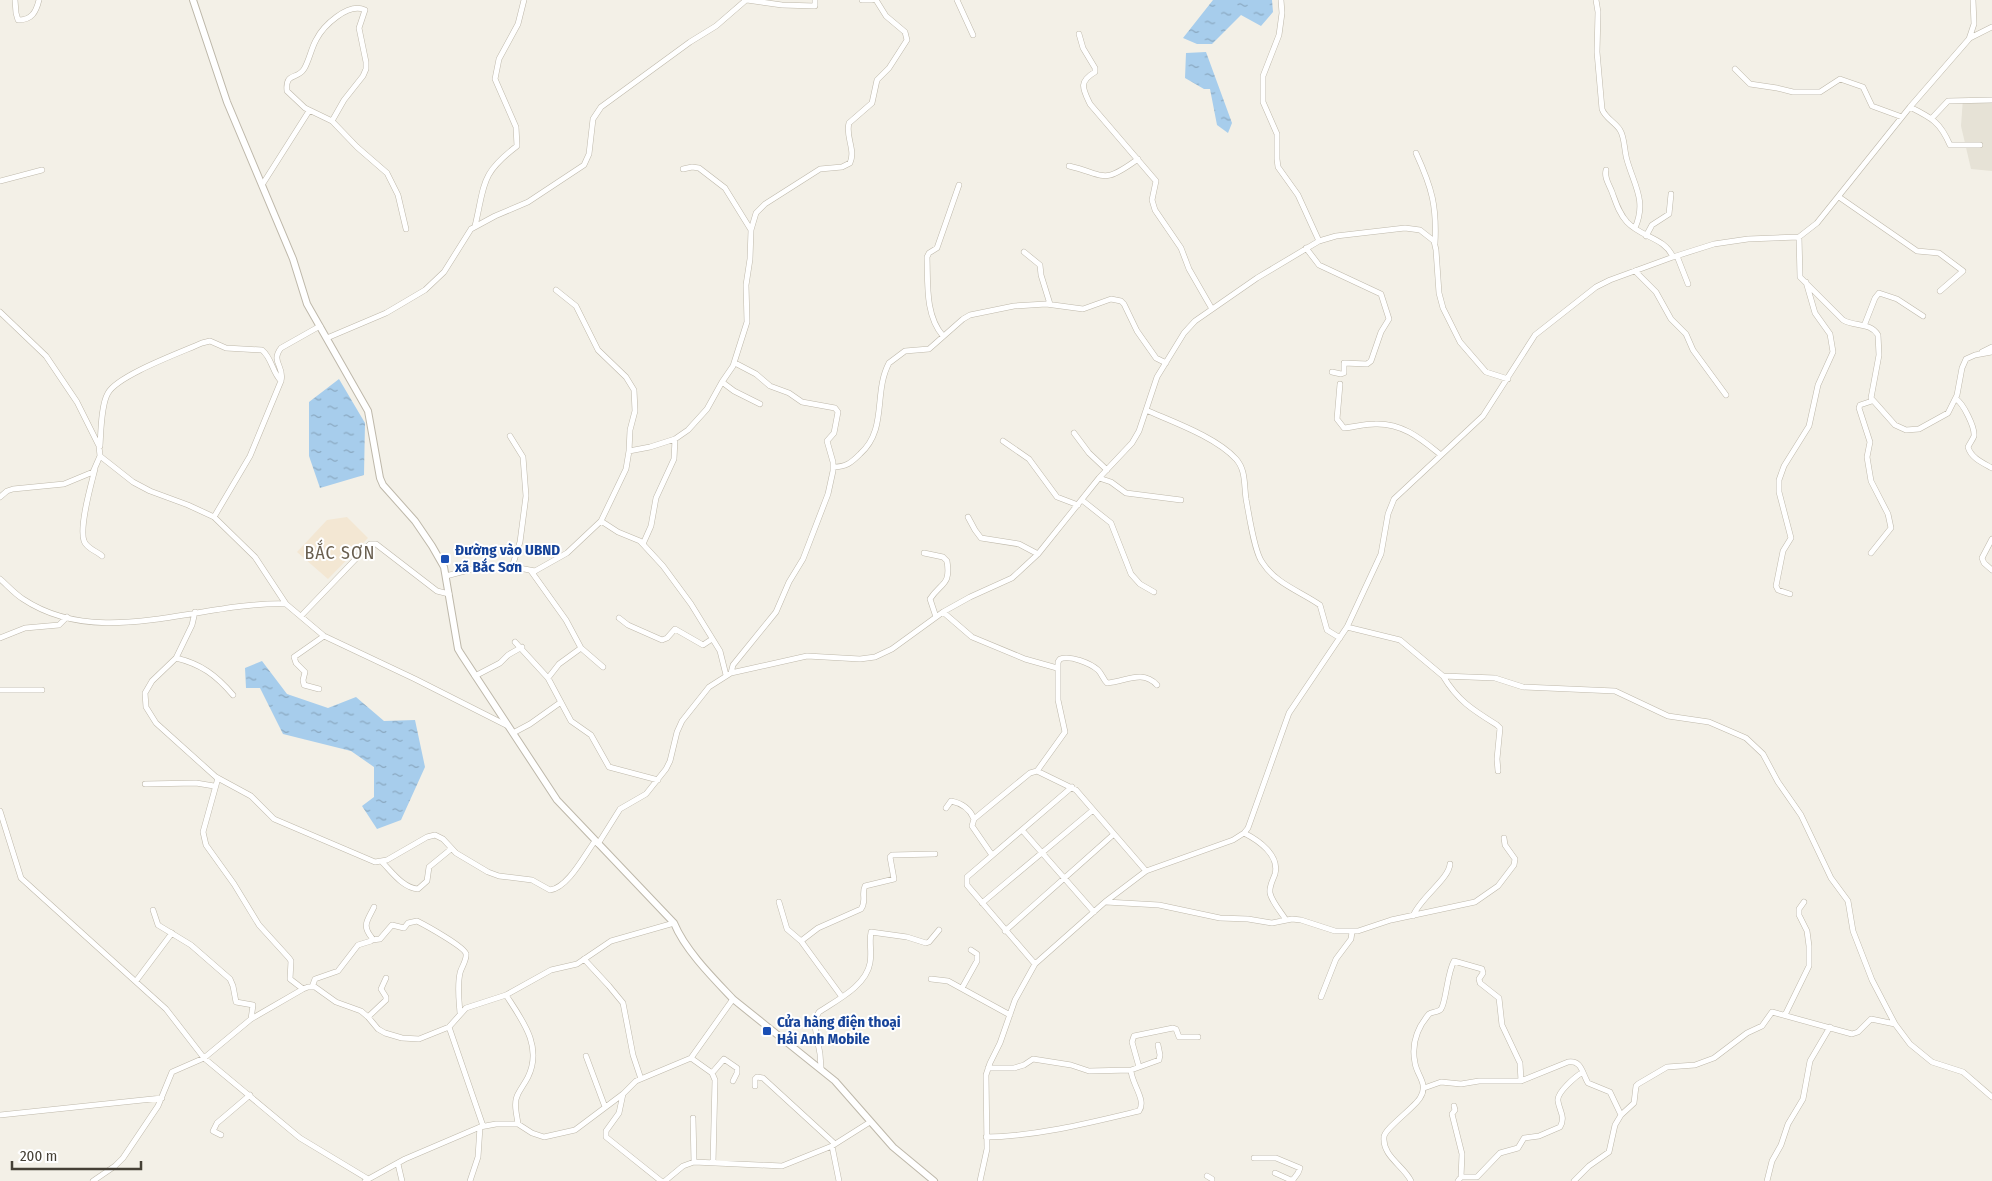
<svg xmlns="http://www.w3.org/2000/svg" width="1992" height="1181" viewBox="0 0 1992 1181" font-family="'Fira Sans Condensed',sans-serif">
	<style>
		.residential { fill: #e6e2d6 }
		.commercial { fill: #f3e7d3 }
		.water { fill: url(#water-ripples) }
		.lines { fill: none; stroke-linecap: round; stroke-linejoin: round }
		.minor-casing { stroke: #beb8aa; stroke-width: 6 }
		.tertiary-casing { stroke: #beb8aa; stroke-width: 8 }
		.minor { stroke: #fff; stroke-width: 5 }
		.tertiary { stroke: #fff; stroke-width: 6 }
		.transit-dot { fill: #1a4fb4; stroke: #fff; stroke-width: 2 }
		.labels { text-anchor: middle; dominant-baseline: central; stroke-width: 4; stroke-linejoin: round; paint-order: stroke }
		.transit-label { font-size: 15px; font-weight: bold; fill: #164399; stroke: #fff; text-anchor: start }
		.quarter-label { font-size: 18px; letter-spacing: 1px; fill: #685e4e; stroke: #fff }
	</style>
	<defs>
		<pattern id="water-ripples" width="26" height="14" patternUnits="userSpaceOnUse" patternTransform="scale(1.25)"><rect width="26" height="14" fill="#a7cdec"/><path d="M2 4q2-2 4 0t4 0M15 11q2-2 4 0t4 0" fill="none" stroke="#8aa8c0"/></pattern>
	</defs>
	<rect width="100%" height="100%" fill="#f3f0e7"/>
	<!-- residential -->
	<path class="residential" d="M1963 98 1992 99V171L1971 169 1961 126Z"/>
	<!-- commercial -->
	<path class="commercial" d="M347 517 368 538 328 579 297 552 327 520Z"/>
	<!-- water -->
	<path class="water" d="M1213 0H1272L1273 12 1261 26 1241 15 1212 44H1197L1183 38Z
		M1206 52 1232 123 1228 133 1217 125 1210 89H1204L1185 78 1186 53Z
		M339 379 365 423 364 475 320 488 309 456V402Z
		M262 661 287 694 328 708 356 697 384 721 415 720 425 767 401 820 377 829 362 806 374 797V767L351 751 283 734 260 688H246L245 668Z"/>
	<g class="lines">
		<defs>
			<path id="minor" d="M15 0 16 13 18 20C32 20 36 12 39 0
				M747 0 782 5 815 6V0
				M862 0H872
				M957 0 973 35
				M1281 0 1282 13 1279 35 1263 76V102L1277 134V159L1278 167 1298 195 1319 241
				M1596 0 1598 12 1597 52 1602 109C1605 118 1615 122 1620 130 1625 138 1624 150 1627 160 1634 185 1647 201 1635 228
				M1079 34 1083 48 1095 68V72C1078 82 1083 89 1090 104L1156 181 1152 200 1155 210 1181 248 1189 269 1212 309
				M1970 38 1992 27
				M1735 69 1750 84 1777 88 1793 92H1820L1840 79 1863 87 1872 106 1902 117
				M1910 107C1932 118 1940 122 1950 145H1980
				M1932 118 1948 101 1992 100
				M332 121 344 100 363 76 366 69V62L359 28 365 10C348 2 323 26 316 40 311 49 309 61 304 69 297 80 285 72 287 91L305 108 332 121 357 147 387 173 398 195 406 229
				M1416 153C1432 188 1437 206 1435 244
				M1069 166C1107 175 1102 185 1138 159
				M683 169 692 167 699 168 725 188 751 230
				M1606 170C1604 178 1609 184 1612 192 1616 203 1619 213 1627 222 1642 238 1664 237 1673 257
				M0 181 42 170
				M262 185 309 111
				M1839 197 1917 251 1939 253 1963 271 1940 291
				M475 226C485 184 480 174 517 146L516 127 495 79 499 59 518 24 524 0
				M1646 236 1652 225 1669 214 1671 194
				M1799 237 1800 277 1843 320C1855 327 1870 322 1878 335L1879 355 1871 398 1895 425 1906 430 1919 429 1948 413 1957 395 1962 368 1966 359 1975 355 1992 352
				M1306 248 1319 265 1381 294 1389 319 1381 332 1371 361 1367 364 1344 363V373L1341 374 1332 372
				M1024 252 1040 265 1041 275 1050 304
				M1677 256 1688 284
				M1635 271 1656 292 1671 319 1686 334 1693 350 1726 395
				M0 312 46 356 77 402 99 446 100 456 133 482 150 491 188 505 214 517 255 557 286 604 324 636 415 679 508 726
				M1864 326 1875 298 1879 293 1897 299 1923 316
				M943 336C925 315 928 284 927 257L929 253 937 248 959 185
				M327 338 386 313 425 290 444 272 471 229 495 216 528 202 584 165 589 154 593 119 601 107 690 42 716 26 746 0
				M1982 352 1992 347
				M722 382 734 391 760 404
				M1340 384 1337 419 1344 428C1354 427 1364 424 1375 424 1403 423 1421 439 1441 455
				M1956 399C1963 403 1975 427 1974 436 1973 439 1970 443 1968 447 1971 458 1983 463 1992 468
				M1146 410C1173 422 1216 437 1236 459 1246 470 1244 485 1246 499 1249 514 1254 551 1262 562 1276 584 1300 591 1320 605L1327 630 1340 638
				M1074 433 1089 453 1107 470
				M510 436 523 457 526 496 520 542 512 567
				M1003 441 1029 459 1057 497 1078 505
				M100 446C101 431 101 405 108 393 118 375 182 352 202 343L210 341 226 348 262 350C272 358 272 372 281 381
				M629 451 650 447 675 439 688 430 707 409 722 382 733 366 747 322 746 285 750 259 751 230 756 213 765 204 820 169 842 167 850 163C856 150 845 136 849 123L872 103 877 80 889 68 907 40 905 32 886 16 876 0
				M833 467C846 467 851 463 860 454 888 429 873 393 889 363L905 351 929 349 963 319 970 315 1014 306 1046 304 1083 309 1111 299 1121 301 1124 304 1137 331 1156 358 1166 363
				M95 469C91 485 79 526 84 541 87 549 97 551 102 556
				M1099 478 1111 482 1126 493 1181 500
				M0 497 7 491 13 489 64 484 93 472 100 456
				M1082 500 1111 523 1131 574 1140 584 1154 592
				M214 517 250 456 281 381C285 366 270 362 281 348L320 326
				M968 517 975 530 981 538 1019 544 1038 554
				M601 521 618 532 640 541 663 566 691 604 720 651 726 675
				M1992 539 1982 558 1984 563 1992 570
				M643 544 651 526 656 498 674 459 675 439
				M924 553 943 557 947 561C951 586 941 582 930 599L936 617
				M1871 553 1891 528 1888 514 1871 481 1867 457 1870 442 1859 408 1860 405 1872 401
				M531 571 566 620 581 648 603 667
				M446 576 480 567 519 568 535 571 567 553 601 521 626 469 629 451 630 430 635 411 634 390 626 377 598 350 576 306 556 290
				M0 579C7 585 15 594 23 599 101 651 200 601 286 604
				M1790 594 1778 590 1776 586 1783 551 1791 538 1779 492V480L1784 466 1809 426 1818 385 1833 352 1830 334 1815 313 1806 282
				M195 612 192 625 176 658 152 681 145 693 146 707 156 723 216 777 251 796 274 819 375 862 387 860 427 837 435 835 443 839 456 853 488 872 499 876 532 880 550 890C568 888 585 854 595 841
				M943 612 972 637 1025 659 1057 668
				M301 616 370 544H376L437 591 449 594
				M619 618 628 625 662 640 667 638 675 629 703 645 712 639
				M1347 627 1400 640 1443 676 1495 678 1523 687 1615 691 1668 716 1709 722 1746 738 1763 754 1778 782 1801 815 1831 878 1848 901 1853 931 1872 980 1895 1024 1910 1044 1932 1062 1963 1072 1992 1097
				M0 638 25 628 59 625 67 617
				M515 642 548 678 571 721 591 735 609 767 658 780
				M176 658C201 664 216 675 233 695
				M731 673 733 665 776 612 789 582 803 559 828 494 833 471V462L827 441 834 433 838 412 835 408 802 402 789 393 770 386 756 374 735 363
				M475 676 500 663 508 655 522 647
				M1443 676C1458 701 1473 710 1497 725L1500 728 1497 759 1498 771
				M548 678 559 664 581 648
				M319 689 304 685 303 680 305 672 296 663 294 657 324 636
				M0 690H42
				M513 733 530 724 561 702
				M1037 771 1076 790 1146 871
				M218 778 203 832 206 845 234 884 259 925 289 958 291 961 290 979 303 989
				M145 784 196 783 214 786
				M946 808 951 801C961 803 970 809 974 819
				M0 811 21 878 166 1009 204 1058 300 1138 368 1179
				M1022 830 1094 912
				M1244 833C1258 840 1280 855 1275 874 1273 880 1269 886 1270 893 1272 902 1281 912 1286 920
				M598 844 620 809 646 794 666 769 670 761 677 732 682 721 709 687 731 673 807 656 860 659 875 657 892 649 943 612 970 597 1012 578 1038 554 1099 478 1132 443 1139 431 1157 377 1184 333 1195 321 1257 278 1319 241 1336 236 1405 228 1420 230 1434 241 1436 250 1439 293 1443 308 1460 342 1486 372 1508 379
				M992 855 972 826 974 819 1030 773 1037 771 1065 732 1058 700V662L1060 659C1070 655 1090 663 1098 670 1102 674 1103 679 1107 683 1125 682 1142 669 1157 685
				M382 862C392 872 403 888 418 889L427 881 429 867 451 849
				M779 902 787 929 801 941 842 997
				M1106 902 1159 905 1220 918 1248 919 1272 923 1292 919 1301 920 1335 931H1358L1391 920 1475 902 1498 886 1514 865 1515 859 1505 845 1504 838
				M982 903 1093 810
				M153 910 158 925 191 945 230 979 233 986 236 1002 253 1005 251 1019
				M1413 916C1420 898 1449 879 1450 864
				M1005 931 1114 834
				M372 940 380 939 392 925 404 928 408 923 417 921C425 925 465 947 466 954 467 960 461 968 460 973 457 987 459 999 460 1013
				M801 941 818 928 861 909C867 901 861 894 865 886L894 879 890 857 892 855 935 854
				M584 959 609 986 623 1003 633 1055 641 1079
				M1035 964 967 885V877L1072 787
				M931 979 948 981 1010 1015
				M136 981 172 933
				M312 987 315 979 338 971 358 945 371 941 372 938C361 925 368 920 374 907
				M962 988 977 961V954L971 950
				M506 995C522 1020 543 1046 528 1077 525 1083 521 1088 518 1094 513 1103 517 1115 518 1124
				M1321 997 1336 959 1351 939 1352 932
				M1785 1015 1809 966V946L1807 931 1799 915V909L1804 902
				M368 1017 386 1000V997L381 989 386 978
				M449 1027 483 1126
				M586 1056 605 1107
				M691 1058 712 1073 715 1080 713 1163
				M1139 1067 1132 1042 1134 1036 1173 1028 1176 1029 1179 1037H1198
				M821 1068 820 1054 814 1021 819 1012C837 1000 866 986 870 963 872 953 869 942 871 932L907 937 926 943 929 942 939 930
				M988 1068H1014L1024 1065 1033 1059 1071 1065 1089 1071 1131 1070 1159 1060 1160 1055 1158 1045
				M712 1073 724 1059 737 1068V1073L733 1081
				M755 1086V1079L757 1077 763 1078 835 1144
				M1424 1088 1441 1082 1461 1084 1479 1081H1521L1568 1062C1582 1060 1582 1073 1588 1083L1610 1092 1621 1115
				M623 1094 619 1113 606 1131V1137L661 1181
				M1454 1106 1455 1110 1452 1114 1462 1154 1461 1177
				M0 1115 162 1098
				M693 1118 694 1162
				M221 1135 213 1131 217 1123 250 1095
				M986 1137C1038 1136 1089 1123 1139 1111 1147 1100 1131 1083 1131 1070
				M832 1146 839 1181
				M1254 1158H1276L1300 1168 1298 1173 1292 1181
				M398 1164 402 1181
				M1275 1173 1293 1181
				M1207 1176 1212 1179V1181
				M93 1181 115 1166 123 1158 158 1106 172 1072 204 1058 251 1019 303 989 308 987H315L336 1002 361 1011 368 1017 378 1029 385 1033 402 1038 419 1039 449 1027 466 1008 506 995 551 970 577 964 611 941 674 923
				M365 1181 405 1159 480 1127 496 1124H518L532 1133 544 1137 575 1130 623 1094 636 1081 691 1058 733 999
				M470 1181 478 1157 480 1127
				M665 1181 683 1166 694 1162 782 1166 832 1146 870 1122
				M980 1181 987 1149 986 1075 990 1063 1000 1043 1015 1000 1035 964 1105 902 1146 871 1233 840 1244 833 1248 828 1289 713 1347 627 1381 554 1388 514 1394 499 1483 416 1535 335 1596 287 1610 280 1673 257 1714 244 1748 239 1799 237 1817 223 1910 107 1969 39 1974 24 1973 0
				M1411 1181C1404 1166 1382 1156 1384 1137 1384 1129 1414 1108 1420 1098 1429 1084 1417 1076 1415 1063 1411 1044 1417 1028 1429 1014 1432 1012 1439 1012 1441 1009 1446 1003 1447 973 1454 961L1482 969 1483 973 1479 979 1480 983 1499 998 1502 1025 1520 1063 1521 1081
				M1458 1181 1461 1177H1477L1500 1153 1518 1148 1524 1138 1539 1136 1560 1127C1566 1117 1559 1110 1558 1101 1556 1093 1576 1076 1583 1072
				M1574 1181 1589 1166 1609 1152 1615 1125 1621 1115 1634 1103 1636 1086 1638 1084 1667 1067 1695 1065 1714 1058 1747 1033 1762 1026 1772 1012 1852 1034 1858 1032 1871 1019 1895 1024
				M1767 1181 1772 1161 1781 1145 1788 1124 1803 1099 1810 1061 1830 1027"/>
			<path id="tertiary" d="M193 0 227 102 293 259 307 304 368 411 380 478 383 485 415 521 432 546 444 567 458 649 461 654 557 800 674 923C685 950 713 978 733 999L835 1081 893 1147 934 1181"/>
		</defs>
		<!-- minor casing -->
		<use href="#minor" class="minor-casing"/>
		<!-- tertiary casing -->
		<use href="#tertiary" class="tertiary-casing"/>
		<!-- minor -->
		<use href="#minor" class="minor"/>
		<!-- tertiary -->
		<use href="#tertiary" class="tertiary"/>
	</g>
	<!-- markers -->
	<g class="transit-dot">
		<rect x="440" y="554" width="10" height="10" rx="2.5"/>
		<rect x="762" y="1026" width="10" height="10" rx="2.5"/>
	</g>
	<g class="labels">
		<!-- transit labels -->
		<g class="transit-label">
			<text x="455" y="550">Đường vào UBND<tspan x="455" dy="17">xã Bắc Sơn</tspan></text>
			<text x="777" y="1022">Cửa hàng điện thoại<tspan x="777" dy="17">Hải Anh Mobile</tspan></text>
		</g>
		<!-- quarter labels -->
		<g class="quarter-label">
			<text x="340" y="553">BẮC SƠN</text>
		</g>
	</g>
	<!-- scale -->
	<path d="M12 1161v8h129v-8" fill="none" stroke="#454036" stroke-width="2.5"/>
	<text x="20" y="1161" font-size="15" fill="#454036" stroke="#ffffff" stroke-width="4" paint-order="stroke">200 m</text>
</svg>
